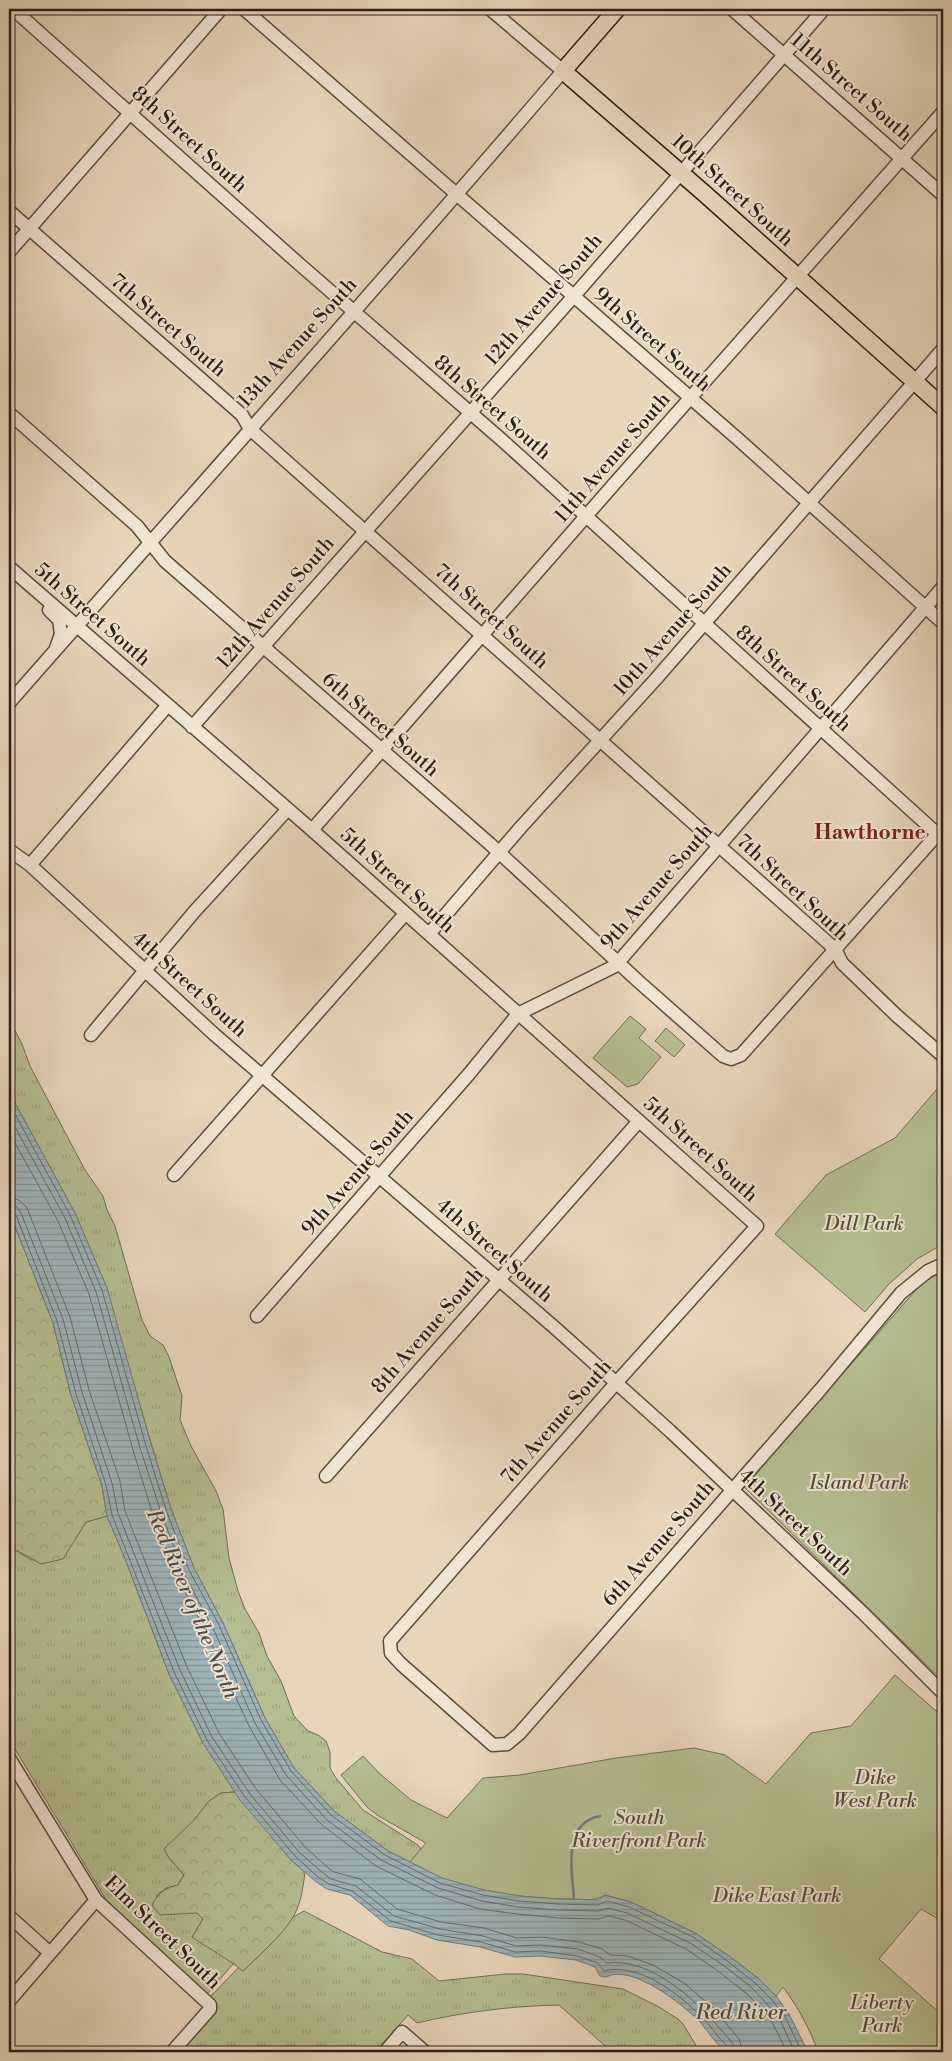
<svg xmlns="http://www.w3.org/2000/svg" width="952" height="2061" viewBox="0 0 952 2061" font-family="'Libre Bodoni',serif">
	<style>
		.grass { fill: url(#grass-tufts); stroke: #706e54 }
		.forest { fill: url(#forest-crowns); stroke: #706e54 }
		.park { fill: #b5be91; stroke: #706e54 }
		.water { fill: url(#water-rules); stroke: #707a7a }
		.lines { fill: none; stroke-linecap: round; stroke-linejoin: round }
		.shore { stroke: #646a6a; stroke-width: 1 }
		.stream { stroke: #707a7a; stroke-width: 2.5 }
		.minor-casing { stroke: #5a4d40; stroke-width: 15 }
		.major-casing { stroke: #2a1f17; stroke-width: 19 }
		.minor { stroke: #f0e4d3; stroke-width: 12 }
		.major { stroke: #e8d6bb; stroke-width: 16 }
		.labels { text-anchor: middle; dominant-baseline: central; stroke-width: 4; stroke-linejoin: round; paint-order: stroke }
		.street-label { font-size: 20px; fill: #2a1f17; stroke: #f0e4d3 }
		.park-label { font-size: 20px; font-style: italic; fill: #544f3c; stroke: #f0e4d3 }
		.neighbourhood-label { font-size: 21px; font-weight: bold; fill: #7a1f14; stroke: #f0e4d3 }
		.water-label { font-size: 21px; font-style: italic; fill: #4d4c49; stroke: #f0e4d3 }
	</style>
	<defs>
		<pattern id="grass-tufts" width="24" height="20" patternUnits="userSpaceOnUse" patternTransform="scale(1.25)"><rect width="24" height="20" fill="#b5be91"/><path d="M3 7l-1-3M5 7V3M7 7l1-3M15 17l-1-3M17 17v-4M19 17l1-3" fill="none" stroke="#9ca37c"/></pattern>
		<pattern id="forest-crowns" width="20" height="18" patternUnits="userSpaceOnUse" patternTransform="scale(1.25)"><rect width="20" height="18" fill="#b5be91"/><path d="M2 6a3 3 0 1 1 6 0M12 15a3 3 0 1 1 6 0" fill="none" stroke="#9ca37c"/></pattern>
		<pattern id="water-rules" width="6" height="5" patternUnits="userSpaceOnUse" patternTransform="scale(1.25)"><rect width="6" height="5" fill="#9eb6bc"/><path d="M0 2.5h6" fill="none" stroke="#819398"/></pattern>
	</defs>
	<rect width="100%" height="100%" fill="#e8d6bb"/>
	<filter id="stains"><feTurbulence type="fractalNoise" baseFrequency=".004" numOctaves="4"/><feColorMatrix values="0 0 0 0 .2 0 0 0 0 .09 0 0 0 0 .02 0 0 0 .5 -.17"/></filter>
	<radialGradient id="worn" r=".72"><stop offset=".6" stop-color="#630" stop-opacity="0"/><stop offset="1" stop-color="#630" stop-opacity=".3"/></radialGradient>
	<!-- grass -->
	<path class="grass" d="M9 1019 22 1044 30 1066 85 1170 103 1196 107 1210 115 1226 142 1320 150 1336 163 1345 169 1357 182 1396 180 1420 191 1446 216 1491 223 1509 229 1558 238 1591 245 1609 259 1633 267 1656 281 1681 294 1716 308 1731 318 1735 326 1741 330 1752V1768L336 1778 363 1810 418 1845 442 1878 388 1851 334 1811 294 1768 265 1718 223 1623 194 1568 171 1509 127 1363 107 1288 75 1213 9 1092Z
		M107 1516 124 1556 169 1674 203 1743 235 1792 221 1793 209 1801 194 1820 165 1849 169 1858 184 1875 178 1885 166 1888 156 1896 197 1913 203 1919 192 1937 234 1963 207 1994 108 1903 9 1739V1546L31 1560 62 1559 86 1522Z
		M304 1911 382 1952 412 1959 439 1981 505 1974H523L623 1989 659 2007 678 2019 683 2024 700 2052H653L652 2051 650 2052H612L559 2005C511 2006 463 2012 417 2023L408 2015 375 2052H180L210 1997 239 1967 243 1971 267 1948 293 1917Z"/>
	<!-- forest -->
	<path class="forest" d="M9 1211 53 1323 71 1395 102 1486 107 1516 86 1522 63 1559 41 1564 9 1546Z
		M235 1792 291 1860 305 1872C303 1888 301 1904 293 1917 282 1936 259 1955 243 1971 227 1958 209 1949 192 1937L203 1919 197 1913 160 1915 152 1905C158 1893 165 1888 178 1885L184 1875 169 1858 164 1849 194 1820 209 1801 221 1793Z"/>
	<!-- park -->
	<path class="park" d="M630 1016 646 1029 639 1038 661 1057 638 1084 627 1087 593 1058Z
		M666 1028 685 1045 674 1057 655 1041Z
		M943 1082V1244L917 1259 889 1284 865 1312 775 1234 826 1175 895 1138Z
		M943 1271V1681L744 1487 921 1284Z
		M895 1675 943 1717V1922L921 1909 879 1959 943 2016V2036L932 2052H818C810 2029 798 2007 783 1987L776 1996 759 1979 729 1956 695 1933 631 1902 605 1895C595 1902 583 1899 572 1899 529 1899 485 1893 444 1879 432 1874 421 1867 410 1862L426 1843 377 1815 367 1807 341 1775 363 1756 379 1773 411 1800 447 1818 483 1778 520 1775 616 1758 694 1748 725 1755 766 1784 811 1733 851 1726Z"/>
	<!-- water -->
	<path class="water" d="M9 1092 75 1213 107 1288 151 1444 171 1509 194 1568 223 1623 265 1718 294 1768 334 1811 388 1851 442 1878 484 1890 520 1896 558 1899 599 1900 604 1895 631 1902 695 1933 729 1956 759 1979 776 1996 789 2014 808 2052H726C716 2044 709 2033 701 2023 684 2005 631 1963 606 1977L600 1976 595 1967 576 1960 540 1956 515 1957 480 1947 437 1940 409 1930 388 1926 350 1895 327 1889 315 1881 291 1860 240 1800 203 1743 169 1674 124 1556 107 1516 102 1486 71 1395 53 1323 9 1211Z"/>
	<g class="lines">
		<!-- shore -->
		<path class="shore" d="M9 1103 70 1215 102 1290 146 1446 166 1510 189 1570 219 1625 261 1720 291 1771 331 1815 385 1855 440 1883 483 1895 519 1901 558 1904 598 1905 607 1901 629 1907 693 1937 726 1960 755 1983 772 2000 785 2017 802 2052
			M9 1116 65 1218 96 1292 140 1448 161 1512 183 1572 213 1628 255 1723 286 1775 327 1820 381 1860 438 1888 482 1901 518 1907 558 1910 598 1911 608 1908 627 1913 690 1943 723 1965 751 1987 767 2004 780 2020 795 2052
			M9 1132 58 1221 89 1294 133 1450 153 1515 176 1575 206 1632 249 1726 280 1780 322 1825 376 1866 435 1895 480 1909 517 1914 558 1918 599 1919 609 1916 625 1920 686 1949 718 1971 746 1993 762 2009 773 2024 787 2052
			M9 1198 19 1200 27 1208 70 1317 89 1390 120 1481 125 1511 187 1667 219 1733 256 1789 305 1847 326 1866 334 1872 360 1879 397 1909 441 1922 484 1928 517 1938 542 1937 579 1942 602 1949 610 1955 628 1956 653 1965 684 1983 713 2008 739 2039 743 2052
			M9 1206 17 1207 21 1213 63 1319 82 1392 112 1483 118 1513 180 1670 212 1737 250 1794 299 1852 322 1872 331 1879 356 1886 394 1916 440 1929 483 1936 516 1946 541 1945 578 1949 600 1957 607 1963C649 1957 697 2000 721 2030 727 2037 735 2043 735 2052
			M9 1212 16 1215 57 1321 76 1394 106 1485 112 1515 174 1672 207 1740 245 1797 295 1856 318 1877 329 1884 352 1891 391 1921 438 1935 481 1942 515 1952 541 1951 577 1956 598 1963 604 1971C639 1962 679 1994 703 2018 712 2027 718 2038 728 2047L729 2052"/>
		<!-- stream -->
		<path class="stream" d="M574 1899C572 1871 562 1823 600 1816"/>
		<defs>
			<path id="minor" d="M13 9 298 263 503 441 943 839
				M244 9 739 440 943 623
				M732 9 943 195
				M9 211 242 415 250 429 835 949 842 963 896 1015 943 1056
				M9 252 221 9
				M9 413 137 526 165 561 490 844 638 981 723 1056 731 1059 741 1055 943 828
				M9 567 312 830 757 1226 616 1383 390 1641 391 1653 401 1664 493 1745 507 1744 519 1734 820 1390 901 1293 928 1271 943 1264
				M49 610 59 620 61 634 56 648
				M9 703C194 492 381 284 563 71L490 9
				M192 727 573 297 824 9
				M312 830 615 483 943 112
				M9 850 30 865 215 1035 554 1327 670 1431 863 1613 943 1693
				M30 865 168 705
				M429 934 521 827 655 680 943 349
				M91 1035 194 912 288 809
				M174 1175 405 914
				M257 1316 469 1074 518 1014 615 966 943 587
				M326 1476 639 1121
				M9 1758 96 1900 210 2005V2009L172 2052
				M9 1916 50 1953
				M9 2001 96 1900
				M385 2052 402 2032 425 2052"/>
			<path id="major" d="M617 9 563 71 705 194 943 407"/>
		</defs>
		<!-- minor casing -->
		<use href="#minor" class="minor-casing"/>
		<!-- major casing -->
		<use href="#major" class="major-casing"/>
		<!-- minor -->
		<use href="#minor" class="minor"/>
		<!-- major -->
		<use href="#major" class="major"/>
	</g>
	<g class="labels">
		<!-- street labels -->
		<g class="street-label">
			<text transform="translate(851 88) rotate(41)">11th Street South</text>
			<text transform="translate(189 140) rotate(42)">8th Street South</text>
			<text transform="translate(732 191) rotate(42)">10th Street South</text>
			<text transform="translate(544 300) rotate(-49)">12th Avenue South</text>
			<text transform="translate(168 326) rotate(41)">7th Street South</text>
			<text transform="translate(652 340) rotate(41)">9th Street South</text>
			<text transform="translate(298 343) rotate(-48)">13th Avenue South</text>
			<text transform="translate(492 408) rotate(41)">8th Street South</text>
			<text transform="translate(613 458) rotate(-49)">11th Avenue South</text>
			<text transform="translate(276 603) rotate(-49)">12th Avenue South</text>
			<text transform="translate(92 615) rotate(41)">5th Street South</text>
			<text transform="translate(491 617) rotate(42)">7th Street South</text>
			<text transform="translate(673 630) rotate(-49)">10th Avenue South</text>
			<text transform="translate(793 679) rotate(42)">8th Street South</text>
			<text transform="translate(380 725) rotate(41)">6th Street South</text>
			<text transform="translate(397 881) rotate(42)">5th Street South</text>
			<text transform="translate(657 887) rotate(-49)">9th Avenue South</text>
			<text transform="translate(792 888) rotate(43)">7th Street South</text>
			<text transform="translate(189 985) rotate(42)">4th Street South</text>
			<text transform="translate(700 1150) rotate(42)">5th Street South</text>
			<text transform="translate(358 1173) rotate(-49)">9th Avenue South</text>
			<text transform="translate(494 1251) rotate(41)">4th Street South</text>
			<text transform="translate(428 1331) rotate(-49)">8th Avenue South</text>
			<text transform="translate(557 1422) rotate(-49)">7th Avenue South</text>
			<text transform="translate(795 1523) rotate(43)">4th Street South</text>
			<text transform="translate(659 1544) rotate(-49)">6th Avenue South</text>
			<text transform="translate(162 1933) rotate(44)">Elm Street South</text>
		</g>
		<!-- park labels -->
		<g class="park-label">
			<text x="864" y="1224">Dill Park</text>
			<text x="859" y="1483">Island Park</text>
			<text x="875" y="1778">Dike<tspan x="875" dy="23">West Park</tspan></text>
			<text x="639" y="1818">South<tspan x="639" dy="23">Riverfront Park</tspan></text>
			<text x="777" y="1896">Dike East Park</text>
			<text x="882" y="2003">Liberty<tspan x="882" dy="23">Park</tspan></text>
		</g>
		<!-- neighbourhood labels -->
		<g class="neighbourhood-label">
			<text x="870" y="833">Hawthorne</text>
		</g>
		<!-- water labels -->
		<g class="water-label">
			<text transform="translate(192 1604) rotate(67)">Red River of the North</text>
			<text x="741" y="2013">Red River</text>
		</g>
	</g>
	<!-- margin -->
	<rect width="952" height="2061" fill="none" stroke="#e8d6bb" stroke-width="30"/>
	<rect x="10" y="10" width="932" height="2041" fill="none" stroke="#2a1f17" stroke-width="2.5"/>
	<rect x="15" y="15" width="922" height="2031" fill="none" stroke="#2a1f17"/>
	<rect width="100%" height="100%" filter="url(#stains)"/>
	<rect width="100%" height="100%" fill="url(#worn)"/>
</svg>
